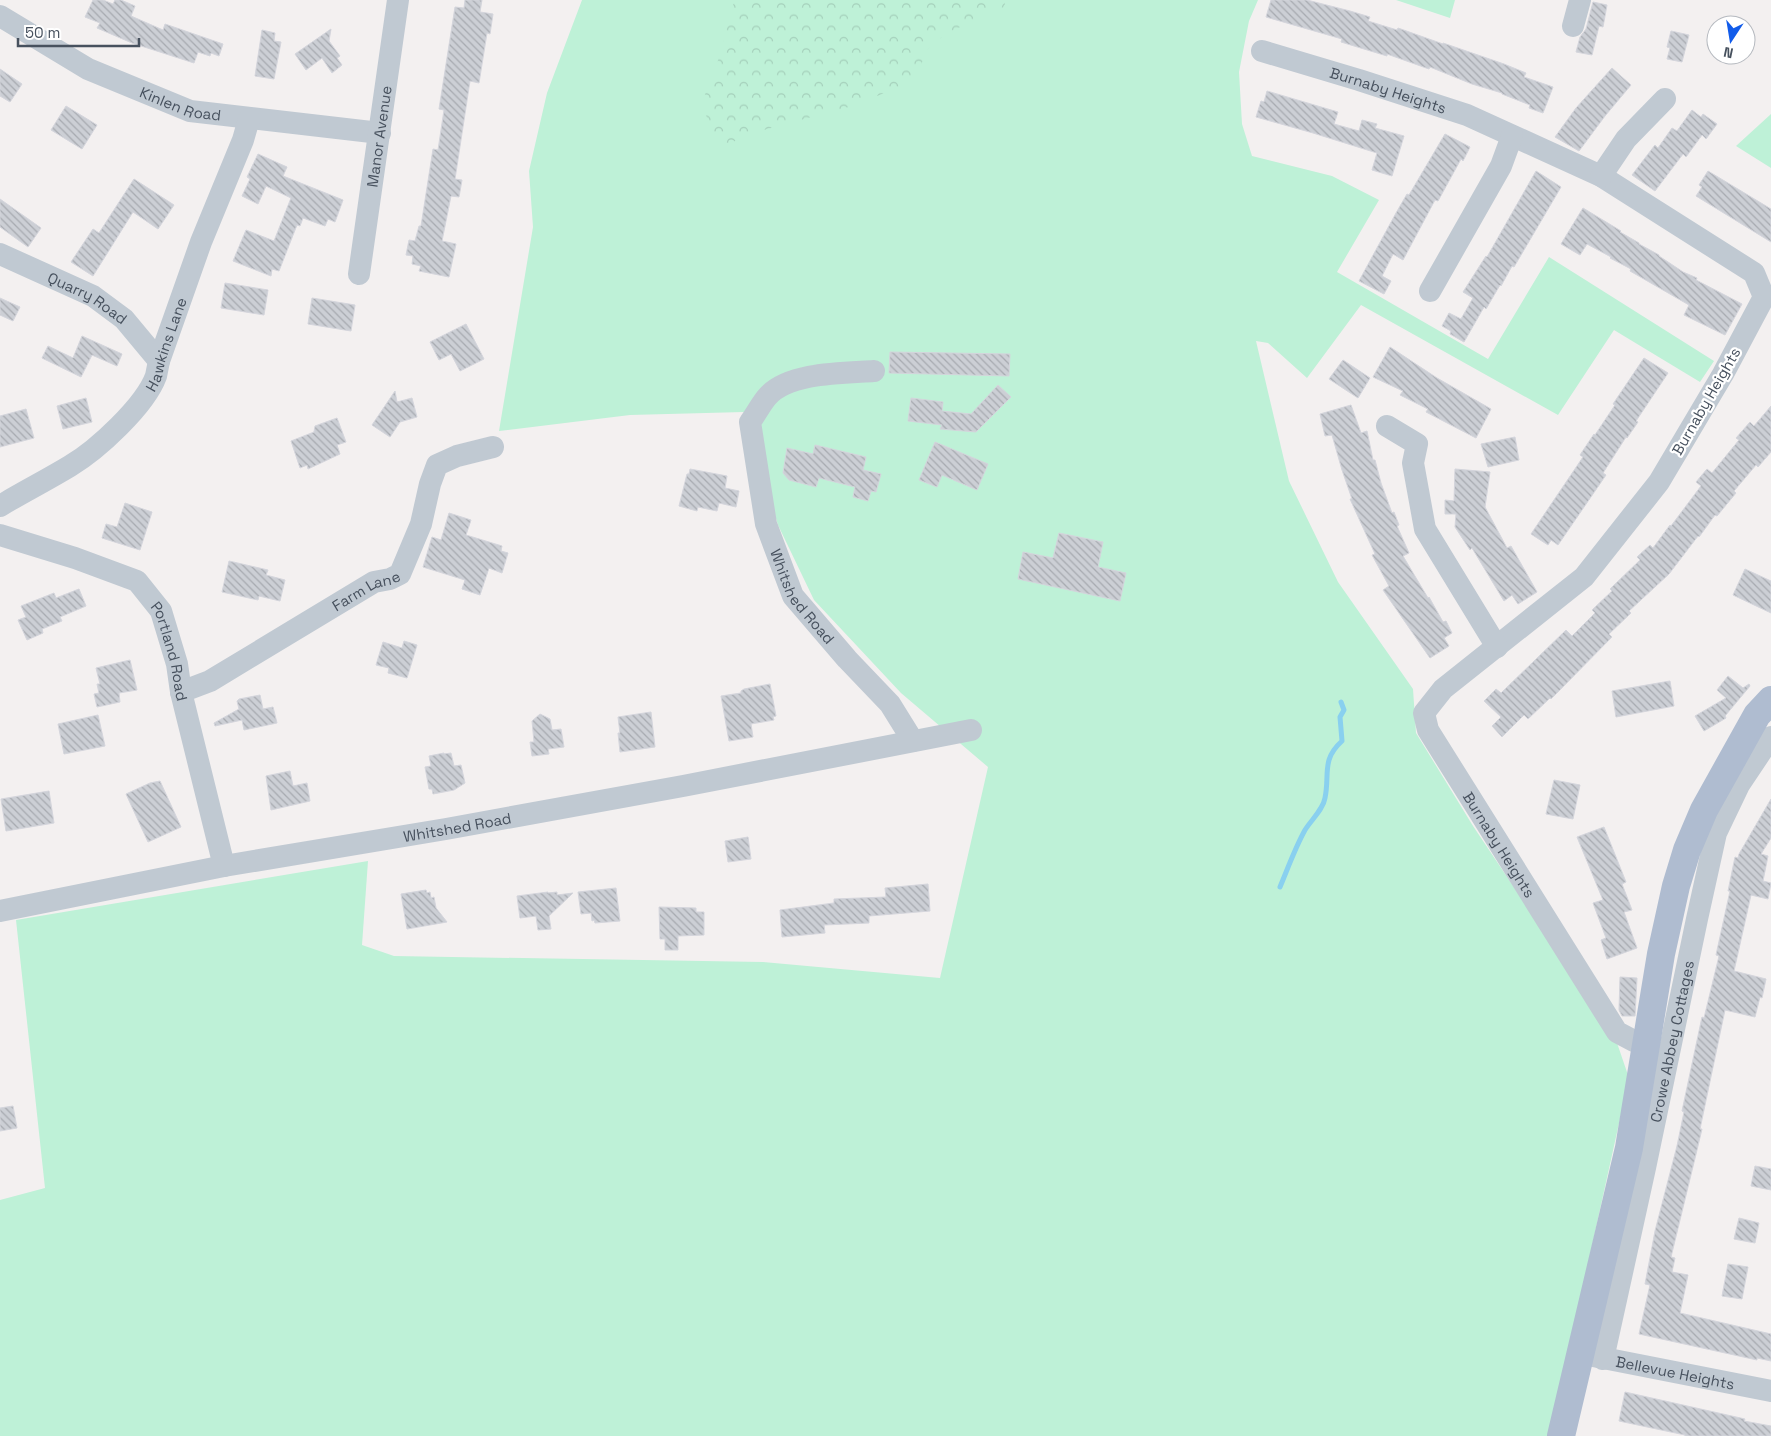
<svg xmlns="http://www.w3.org/2000/svg" width="1771" height="1436" viewBox="0 0 1771 1436" font-family="'Space Grotesk',sans-serif">
	<style>
		.green { fill: #bef1d7 }
		.forest { fill: url(#forest-crowns) }
		.lines { fill: none; stroke-linecap: round; stroke-linejoin: round }
		.stream { stroke: #89d0ef; stroke-width: 5 }
		.building { fill: url(#building-back-hatch); stroke: #d4d5dc }
		.minor { stroke: #c0c9d2; stroke-width: 22 }
		.major { stroke: #afbcd0; stroke-width: 28 }
		.labels { text-anchor: middle; dominant-baseline: central; stroke-width: 4.5; stroke-linejoin: round; paint-order: stroke }
		.street-label { font-size: 15px; fill: #47515e; stroke: #fff }
	</style>
	<defs>
		<pattern id="forest-crowns" width="20" height="18" patternUnits="userSpaceOnUse" patternTransform="scale(1.25)"><rect width="20" height="18" fill="#bef1d7"/><path d="M2 6a3 3 0 1 1 6 0M12 15a3 3 0 1 1 6 0" fill="none" stroke="#a5d0bb"/></pattern>
		<pattern id="building-back-hatch" width="6" height="6" patternUnits="userSpaceOnUse" patternTransform="scale(1.25)"><rect width="6" height="6" fill="#cccfd5"/><path d="M-1 5l2 2M0 0l6 6M5-1l2 2" fill="none" stroke="#a7aab0"/></pattern>
	</defs>
	<rect width="100%" height="100%" fill="#f3f0f0"/>
	<!-- green -->
	<path class="green" d="M582 0H1258L1249 21 1239 72 1242 124 1252 156 1332 176 1379 200 1337 272 1488 359 1549 257 1714 361 1700 382 1614 330 1558 415 1361 305 1307 378 1268 343 1256 341 1289 481 1338 582 1413 689 1416 733 1473 826 1616 1040 1629 1078 1550 1436H0V1200L45 1188 16 920 368 861 362 945 394 956 763 962 940 978 988 767 901 693 814 600 778 525 744 412 630 415 499 431 533 227 529 171 547 93Z
		M1396 0H1455L1450 18Z
		M1771 114V168L1736 146Z"/>
	<!-- forest -->
	<path class="forest" d="M735 0H1006L1004 7 945 34 927 50 915 80 856 105 756 132 721 147 701 105 720 55 729 16Z"/>
	<g class="lines">
		<!-- stream -->
		<path class="stream" d="M1280 887C1288 868 1295 848 1305 830 1311 820 1323 810 1325 798 1330 774 1321 760 1342 741L1340 717 1344 710 1341 702"/>
	</g>
	<!-- building -->
	<path class="building" d="M93 0H103L113 4 115 0H121L135 6 131 16 163 30 165 24 223 44 219 56 211 53 210 56 198 52 194 63 132 43 97 28 100 23 85 17Z
		M465 0H482L480 12 493 14 490 34 487 33 479 83 470 81 455 179 462 180 459 197 451 196 442 241 456 244 449 277 419 271 421 266 412 264 413 256 406 255 409 240 415 241 419 226H421L433 149 438 150 444 110 439 109 455 7 464 8Z
		M1271 0H1307L1350 11 1370 17 1368 21 1397 30 1398 28 1443 44V43L1504 64 1526 73 1524 77 1553 87 1543 113 1529 108 1530 105 1502 94V93L1472 84 1430 67 1429 69 1387 54V56L1341 42 1342 39 1266 17Z
		M1593 2 1607 5 1603 27 1599 26 1592 55 1576 52 1580 37 1586 29Z
		M331 29 329 41 340 56 337 58 342 65 332 73 322 58 306 70 295 54Z
		M262 30 275 33 274 41 281 42 274 79 255 76Z
		M1671 31 1689 35 1682 62 1667 59 1670 48 1667 47Z
		M1612 68 1631 85 1605 116 1579 151 1555 137 1576 108Z
		M0 69 22 84 10 102 0 96Z
		M1267 91 1338 112 1334 124 1359 131 1362 120 1377 124 1375 128 1404 136 1392 176 1372 170 1377 153 1313 133 1256 117 1261 101 1264 102Z
		M66 106 97 125 82 149 51 130Z
		M1692 110 1701 117 1703 114 1717 124 1706 139 1702 135 1686 157 1683 154 1655 191 1632 175 1655 145 1658 148 1672 128 1677 131Z
		M1445 134 1470 147 1463 161 1461 159 1438 201 1435 200 1403 260 1393 254 1382 276 1391 281 1384 294 1359 281 1396 213 1407 194 1409 195Z
		M258 154 287 167 283 176 343 200 335 222 328 219 325 226 303 218 300 226 297 225 279 271 272 269 271 276 233 261 246 230 274 241 291 198 266 186 258 204 242 196 250 179 247 177Z
		M1536 171 1561 187 1514 267 1512 266 1501 286 1500 285 1486 309 1484 307 1464 342 1450 334 1451 331 1442 326 1449 313 1461 319 1473 298 1463 292 1486 256 1487 257Z
		M1708 171 1771 209V242L1696 196 1702 187 1699 185Z
		M134 179 174 205 158 229 133 212 93 276 71 262 93 229 99 233Z
		M0 199 41 228 28 247 0 227Z
		M1583 208 1621 231 1620 232 1639 243V244L1659 255V256L1683 272 1697 278 1696 280 1742 304 1725 335 1684 315 1689 305 1630 271 1631 269 1610 258 1611 257 1587 244 1580 255 1561 244Z
		M225 283 268 290 264 315 221 308Z
		M0 298 20 307 13 321 0 315Z
		M312 298 355 305 351 331 308 324Z
		M466 324 484 359 460 371 451 354 439 360 430 342Z
		M82 336 122 354 117 366 92 355 81 377 42 358 48 346 73 358Z
		M1390 347 1437 378 1491 409 1476 438 1426 412 1428 409 1400 395 1403 391 1373 377Z
		M890 352 1010 354 1009 376 889 373Z
		M1644 358 1668 373 1636 421 1638 422 1627 438 1626 437 1603 473 1606 475 1558 545 1551 540 1548 545 1531 534 1583 457 1580 455 1594 434 1595 435 1615 405 1613 404Z
		M1343 360 1370 378 1358 398 1329 379Z
		M998 385 1011 397 976 432 940 429 942 425 908 421 911 398 943 402 942 411 971 414Z
		M395 391 397 402 412 398 417 417 400 422 390 437 372 425Z
		M86 398 92 422 63 429 57 406Z
		M1351 405 1361 433 1367 431 1373 460H1375L1381 483 1392 513 1394 512 1399 525 1397 526 1409 553 1403 556 1428 598 1429 597 1443 622 1446 621 1452 633 1444 638 1449 646 1430 658 1383 590 1389 586 1372 555 1375 554 1350 499H1352L1342 470 1332 435 1325 436 1320 414Z
		M1771 406V452L1758 467 1756 465 1734 491 1736 493 1717 516 1715 515 1699 537 1698 536 1669 574 1629 611 1631 613 1609 634 1612 637 1551 699 1550 698 1528 719 1524 715 1502 737 1492 726 1501 717 1484 701 1496 689 1501 693 1566 630 1572 636 1595 613 1592 610 1612 591 1610 589 1640 560 1637 557 1650 545 1653 548 1670 525 1671 526 1701 486 1696 482 1707 469 1712 473 1739 440 1736 438 1750 422 1754 426Z
		M26 409 34 438 0 447V416Z
		M337 418 346 442 337 445 340 454 308 469 307 465 300 468 291 441 314 432 315 426Z
		M1515 437 1519 460 1488 467 1481 444Z
		M935 442 988 464 977 490 942 475 937 487 919 480Z
		M815 445 866 457 863 470 881 474 876 492 871 491 868 501 853 497 855 487 819 478 816 487 789 480 783 473 787 448 813 454Z
		M690 469 727 476 725 488 739 491 736 507 719 503 717 511 698 507 697 511 679 506 687 474H689Z
		M1455 469 1490 472 1485 507 1507 548 1511 546 1537 592 1518 604 1512 595 1504 601 1472 548 1470 550 1455 527 1456 514H1445V500L1454 501Z
		M125 503 152 512 140 550 102 538 106 524 117 527Z
		M449 513 471 520 466 535 502 546 501 551 508 553 502 573 489 568 480 595 462 589 465 580 423 567 432 537 441 540Z
		M1059 533 1103 542 1098 567 1126 573 1120 601 1018 579 1023 552 1053 558Z
		M229 561 268 570 266 575 285 580 280 601 259 596 258 600 222 592Z
		M1745 569 1771 581V613L1733 595Z
		M79 589 86 606 60 617 62 621 42 629 43 633 27 640 18 620 26 617 21 606 54 593 56 598Z
		M404 641 417 645 407 678 388 673 389 668 376 665 383 642 402 648Z
		M130 660 137 690 119 693 120 702 97 707 94 694 99 693 97 684H100L96 668Z
		M1728 676 1743 688 1749 684 1750 686 1725 716 1726 718 1704 731 1695 716 1726 698 1717 690Z
		M1670 681 1674 706 1616 717 1612 691Z
		M770 684 776 716 773 717 774 720 751 724 753 737 729 741 721 696 741 693V691L744 689Z
		M260 695 263 709 273 707 277 723 244 730 242 720 215 726 214 723 239 709 237 701 239 699Z
		M651 712 655 747 620 752 618 733H620L618 717Z
		M540 714 550 719 552 730 561 729 564 747 548 749 549 754 532 756 530 742H534L532 721Z
		M98 715 105 746 64 754 58 724Z
		M444 753V754L451 753 454 766 461 765 465 783 454 790 433 794 432 789H429L425 767 431 766 429 756Z
		M290 771 293 786 307 783 310 801 271 810 266 776Z
		M1554 780 1580 785 1573 819 1546 814Z
		M160 781 181 827 148 842 126 794 150 783Z
		M49 791 54 823 6 831 1 799Z
		M1771 799V838L1761 854 1768 856 1763 881 1771 883 1768 899 1751 895 1734 971 1766 979 1762 998 1760 997 1755 1017 1725 1010 1700 1129H1702L1697 1150 1671 1257 1675 1258 1672 1272 1688 1275 1680 1313 1771 1334V1361L1757 1358V1360L1639 1334 1650 1285 1645 1284 1655 1231 1677 1146 1684 1112 1682 1111 1702 1017 1704 1018 1719 956 1716 955 1730 891H1728L1735 857 1738 858 1739 854Z
		M1604 827 1626 882 1622 884 1632 910 1624 912 1637 948 1607 959 1601 940 1606 938 1593 903 1603 900 1577 837Z
		M748 837 751 859 728 862 725 841Z
		M928 884 930 911 869 916V923L824 925 825 933 782 937 780 910 834 903V899L886 897 885 888Z
		M616 888 620 921 595 923 594 920 592 921 591 913 581 914 578 892Z
		M426 890 427 893 430 892 431 898 434 897 436 908 447 922 407 929 401 894Z
		M548 892V893L557 892V895L573 893 549 916 551 929 538 930 536 916 520 918 517 896Z
		M659 907 696 908V912H704V935L678 936V950H665V939H660Z
		M1620 977 1637 978 1635 1016H1622L1619 1010Z
		M13 1106 17 1128 0 1131V1108Z
		M1755 1166 1771 1169V1190L1751 1186Z
		M1739 1218 1759 1223 1755 1243 1734 1239Z
		M1728 1264 1748 1267 1742 1299 1722 1296Z
		M1625 1392 1745 1419 1744 1421 1771 1426V1436H1685V1435L1619 1421Z"/>
	<g class="lines">
		<!-- minor -->
		<g class="minor">
			<path id="s1" d="M0 16 88 69 190 111 380 133"/>
			<path d="M1573 26 1580 0"/>
			<path id="s2" d="M1262 51 1359 80 1467 115 1601 176 1754 273 1764 297 1723 374 1659 482 1584 577 1443 689 1424 713 1428 730 1617 1032 1634 1041 1646 1044"/>
			<path d="M1601 176 1626 139 1665 99"/>
			<path id="s3" d="M0 254 93 296 124 319 159 361"/>
			<path id="s4" d="M359 274 398 0"/>
			<path d="M1430 291 1501 166 1512 136"/>
			<path id="s5" d="M874 371C845 373 788 372 767 397 761 404 756 414 750 422L766 524 793 596 847 659 890 704 913 741"/>
			<path d="M1387 426 1417 444 1413 463 1425 529 1497 647"/>
			<path id="s6" d="M0 506C23 492 47 480 70 466 97 450 145 406 156 376 157 371 158 366 159 361L201 242 243 140 249 119"/>
			<path id="s7" d="M0 535 75 558 137 581 161 611 177 664 181 692 224 866"/>
			<path id="s8" d="M181 692 210 681 374 582 390 579 400 574 421 524 430 484 437 465 457 456 493 447"/>
			<path id="s9" d="M0 911 224 866 446 829 683 786 971 730"/>
			<path id="s10" d="M1588 1355 1771 1391"/>
			<path id="s11" d="M1603 1359 1645 1168 1697 919 1716 833 1739 785 1771 737"/>
		</g>
		<!-- major -->
		<path class="major" d="M1561 1436 1629 1148 1661 954 1676 886 1687 850 1704 810 1757 715 1771 700"/>
	</g>
	<g class="labels">
		<!-- street labels -->
		<g class="street-label">
			<text stroke="none"><textPath href="#s2" startOffset="132">Burnaby Heights</textPath></text>
			<text stroke="none"><textPath href="#s1" startOffset="202">Kinlen Road</textPath></text>
			<text stroke="none"><textPath href="#s4" startOffset="139">Manor Avenue</textPath></text>
			<text stroke="none"><textPath href="#s3" startOffset="98">Quarry Road</textPath></text>
			<text stroke="none"><textPath href="#s6" startOffset="240">Hawkins Lane</textPath></text>
			<text transform="translate(1706 401) rotate(-60)">Burnaby Heights</text>
			<text stroke="none"><textPath href="#s8" startOffset="212">Farm Lane</textPath></text>
			<text stroke="none"><textPath href="#s5" startOffset="328">Whitshed Road</textPath></text>
			<text stroke="none"><textPath href="#s7" startOffset="224">Portland Road</textPath></text>
			<text stroke="none"><textPath href="#s9" startOffset="465">Whitshed Road</textPath></text>
			<text stroke="none"><textPath href="#s2" startOffset="1266">Burnaby Heights</textPath></text>
			<text stroke="none"><textPath href="#s11" startOffset="325">Crowe Abbey Cottages</textPath></text>
			<text stroke="none"><textPath href="#s10" startOffset="89">Bellevue Heights</textPath></text>
		</g>
	</g>
	<!-- north arrow -->
	<g transform="translate(1731 40) rotate(192)"><circle r="24" fill="#ffffff" stroke="#b5b9bf"/>
	<path d="M0-4L9 19L0 12L-9 19Z" fill="#125cea"/>
	<text y="-8" font-size="14" font-weight="bold" text-anchor="middle" fill="#47515e">N</text>
	</g>
	<!-- scale -->
	<path d="M18 38v8h121v-8" fill="none" stroke="#47515e" stroke-width="2.5"/>
	<text x="25" y="38" font-size="15" fill="#47515e" stroke="#ffffff" stroke-width="4" paint-order="stroke">50 m</text>
</svg>
